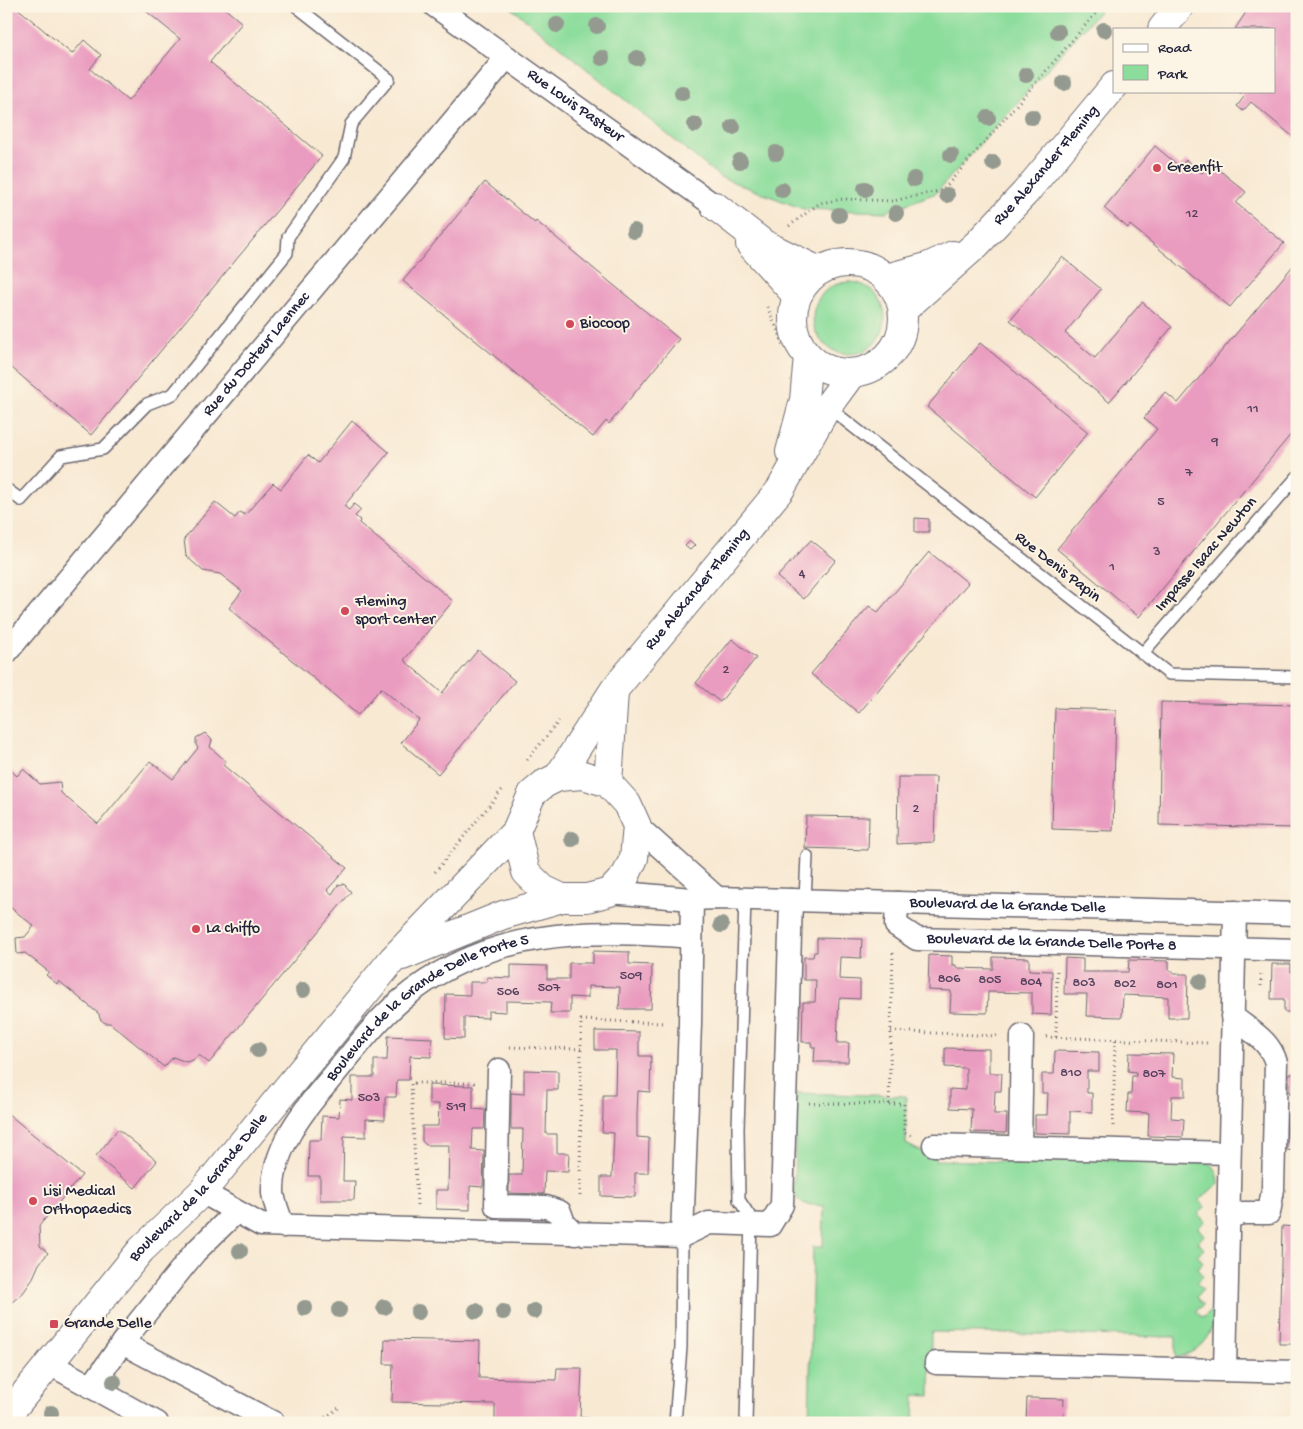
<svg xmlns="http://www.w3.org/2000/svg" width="1303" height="1429" viewBox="0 0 1303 1429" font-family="'Gochi Hand',sans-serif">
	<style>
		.green { fill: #8cdd9c; stroke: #57806c }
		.building { fill: #ea9cc0 }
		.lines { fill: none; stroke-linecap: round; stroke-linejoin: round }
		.lane-casing { stroke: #6d6870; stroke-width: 14 }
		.street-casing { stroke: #6d6870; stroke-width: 25 }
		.secondary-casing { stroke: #6d6870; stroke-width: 30 }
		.path { stroke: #6d6870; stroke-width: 3; stroke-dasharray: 1 4; stroke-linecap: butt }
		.lane { stroke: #fff; stroke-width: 11 }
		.street { stroke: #fff; stroke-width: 22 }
		.secondary { stroke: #fff; stroke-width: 28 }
		.tree { fill: #949a8f }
		.poi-dot { fill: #d1495b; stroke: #fcf5e5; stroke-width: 2 }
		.labels { text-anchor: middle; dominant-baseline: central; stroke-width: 4; stroke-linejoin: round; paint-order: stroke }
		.number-label { font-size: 14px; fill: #54405c }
		.street-label { font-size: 16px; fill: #22223b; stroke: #fcf5e5 }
		.poi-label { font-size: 16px; fill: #22223b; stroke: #fcf5e5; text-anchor: start }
	</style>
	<rect width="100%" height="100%" fill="#fcf5e5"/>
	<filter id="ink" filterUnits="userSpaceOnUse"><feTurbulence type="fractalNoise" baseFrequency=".02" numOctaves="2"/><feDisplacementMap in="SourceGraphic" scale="10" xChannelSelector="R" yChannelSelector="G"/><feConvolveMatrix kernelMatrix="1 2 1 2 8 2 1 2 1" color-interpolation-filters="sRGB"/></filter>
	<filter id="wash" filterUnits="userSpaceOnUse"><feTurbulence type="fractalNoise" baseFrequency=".0096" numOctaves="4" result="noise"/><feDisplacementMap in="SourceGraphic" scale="20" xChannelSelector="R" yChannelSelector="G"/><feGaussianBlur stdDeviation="1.12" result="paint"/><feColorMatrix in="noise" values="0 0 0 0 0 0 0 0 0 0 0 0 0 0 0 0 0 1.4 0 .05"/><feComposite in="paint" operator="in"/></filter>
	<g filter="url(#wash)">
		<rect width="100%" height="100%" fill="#f8e9d3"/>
		<!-- green -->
		<path class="green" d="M509 6H1104L936 193 886 212 803 209 720 177Z
			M813 318a36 36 0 1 1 72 0a36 36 0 1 1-72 0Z
			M796 1093 906 1096V1144L920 1151 935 1152V1160L1016 1162 1018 1156 1207 1162C1216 1167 1218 1172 1219 1183L1199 1200 1205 1207 1198 1214 1205 1221 1198 1228 1204 1235 1198 1242 1204 1249 1197 1255 1203 1262 1197 1269 1203 1276 1197 1283 1203 1290 1196 1297 1203 1305 1196 1311 1202 1318 1216 1307C1214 1333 1202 1352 1176 1358V1337L931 1332 930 1396 915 1395 914 1423H809L813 1247H823L824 1206C811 1204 798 1207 794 1192Z"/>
		<g id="blocks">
			<!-- building -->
			<path class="building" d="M6 6H15L72 54 84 40 101 55 90 69 128 101 180 39 140 6H222L242 23 210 62 322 156 91 435 6 363Z
				M1250 6H1297V140L1251 102 1243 111 1237 106 1244 97 1238 91H1274V29H1235Z
				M1155 146 1180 167 1186 160 1202 173 1211 163 1246 192 1236 203 1284 243 1230 307 1130 225 1128 228 1104 208Z
				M485 182 535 223 536 221 679 339 609 424 606 421 593 437 403 281Z
				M1062 257 1101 289 1065 333 1095 358 1142 302 1172 327 1109 402 1010 320Z
				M1297 261V427L1139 617 1057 549 1157 429 1144 418 1165 392 1178 403Z
				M980 343 1088 432 1035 497 927 407Z
				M352 421 389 452 344 506 349 510 354 504 361 510 355 516 360 520 359 523 453 601 404 660 442 693 478 650 515 681 438 774 401 743 419 720 381 688 358 715 229 608 242 591 220 574 203 571 186 556 184 539 215 502 235 518 240 512 245 515 273 483 281 489 308 455 318 463Z
				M915 518 929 519V532H915Z
				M811 540 836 560 804 599 777 577Z
				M690 541 695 545 690 550 685 546Z
				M929 552 968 583 859 713 811 674 869 606 878 612Z
				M732 639 756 658 720 702 696 683Z
				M1161 702 1297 705V828L1159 825Z
				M1055 708 1116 710 1113 831 1052 829Z
				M205 733 212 740 210 747 226 761 223 765 347 868 327 890 332 894 338 885 344 884 351 892 209 1063 199 1055 193 1060 186 1062 173 1057 164 1067 110 1023H105L100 1019 99 1014 59 981 57 984 46 975 49 972 25 953 17 954 16 938 25 937 34 926 6 904V766L17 776 23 769 40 784 60 782 61 793 98 824 150 761 173 779 198 748 196 745V738Z
				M898 777H936L934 842 897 844Z
				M806 816 869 817 868 850 805 848Z
				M817 938 862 939 861 958 840 957 839 979 860 980V999L839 998 837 1043H849L848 1062H814L815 1047H812L811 1042H802L803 1002H815L816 980H804V957H813L814 952H817Z
				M593 951 629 952V964L652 965 651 1009H619L620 987 588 986V998L570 997V1013H550L551 1002 506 1001V1012L488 1011V1018L464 1017V1039L445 1038 446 994 470 995V982H487V977L511 978V965L547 966V979H569V963H593Z
				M929 955 952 956V965H956V968L993 969V957L1029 958V970L1052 971 1051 1015 1032 1014V993L988 992 987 1013 950 1012 951 991 928 990Z
				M1065 958 1083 959V972H1128L1129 960 1169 961V970L1173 971V974H1188L1187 1018H1168V997L1146 996 1123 995 1122 1017 1086 1016 1087 994H1064Z
				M1272 964H1291V972H1296L1297 1018H1294V1012H1284V999H1271Z
				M595 1031 639 1032V1056H651L650 1092 638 1091 637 1114V1137L649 1138 648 1173H635V1197L601 1196V1177H612L614 1133 602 1132 603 1114V1095H615L616 1050H595Z
				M388 1036 432 1038 431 1057 410 1056 409 1080H397L396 1097H385V1120L366 1119V1137L344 1136 343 1181H355L354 1200H320V1176H308L309 1140H321L322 1116 339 1117 340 1099 352 1100V1077H374V1060H387Z
				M945 1048 989 1049V1073H1002L1001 1091H995L994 1114H1007L1006 1133 971 1132 972 1109 950 1108V1089L966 1090V1068L945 1067Z
				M1055 1051 1099 1052V1071H1087V1093H1092V1112L1070 1111V1134L1035 1133V1115H1047L1048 1093H1042V1074H1054Z
				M1129 1053 1173 1054 1172 1077 1185 1078V1096H1172L1171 1118 1184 1119 1183 1137 1148 1136 1149 1113 1127 1112 1128 1094H1131L1132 1076H1136V1072L1128 1071Z
				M524 1070 558 1071V1090H547L546 1134H557V1153H569L568 1172 545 1171 544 1194 509 1193V1175H522L523 1129H511V1093L524 1094Z
				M1289 1074H1297V1093H1289Z
				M429 1085 473 1086V1109L485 1110 484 1129H473L472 1150 484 1151 483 1187 470 1186V1210L436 1209V1190H448L449 1145H426L422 1141V1126H438L439 1104H429Z
				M6 1112 82 1175 39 1226 40 1246 48 1253 39 1264 32 1280 23 1293 6 1307Z
				M1288 1114H1297V1151L1287 1150Z
				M118 1129 157 1161 135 1188 96 1156Z
				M1282 1226 1297 1227V1344H1279Z
				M385 1339 480 1341 479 1378 556 1380 557 1368H582L580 1417 589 1418V1423H495V1404L392 1402 393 1364H384Z
				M1027 1398 1064 1399 1063 1420H1077V1423H1026Z"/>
		</g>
	</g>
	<g filter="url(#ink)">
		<use href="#blocks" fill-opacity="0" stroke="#6d6870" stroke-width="1"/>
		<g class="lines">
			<defs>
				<path id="lane" d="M828 407 1169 674 1297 677
					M6 489 21 500 61 456 103 449 147 404 173 394 287 253 288 237 344 158 351 124 389 79 296 6
					M1142 654 1297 477
					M745 899 738 1129 739 1200 751 1218 746 1423
					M805 900 807 856
					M675 1423 681 1347 682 1236"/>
				<g id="street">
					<path id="s1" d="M435 6 715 206"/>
					<path id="s2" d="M6 653 507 57"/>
					<path d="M637 826 717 898"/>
					<path id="s3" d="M610 892 692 899 717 898 1297 914"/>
					<path id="s4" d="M897 903 896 925 917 939 1297 950"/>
					<path d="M499 1070 496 1206 546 1207 560 1212 564 1223 575 1234"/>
					<path d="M934 1145 1229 1153"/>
					<path d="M1020 1147 1022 1036"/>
					<path d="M202 1192 261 1225 682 1236 690 1024 692 899"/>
					<path d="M1228 1217 1243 1213H1269L1273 1189 1276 1063C1270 1040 1250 1031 1232 1016"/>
					<path id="s5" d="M283 1226C280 1216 274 1203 273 1193 272 1151 301 1113 327 1083 351 1055 372 1025 400 1001 486 928 585 929 691 937"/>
					<path d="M682 1236 709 1223 770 1225 782 1205 791 900"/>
					<path d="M122 1343 274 1423"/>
					<path d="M936 1363 1297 1372"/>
					<path d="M50 1364 157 1423"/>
					<path d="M1225 1370 1235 912"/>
					<path d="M91 1387 125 1339 195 1252 236 1212"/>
				</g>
				<g id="secondary">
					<path d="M1162 29 1180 6"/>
					<path d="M715 206 764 244 819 271"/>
					<path d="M750 244 797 296"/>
					<circle cx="848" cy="318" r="55"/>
					<path d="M886 278 927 267 953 255"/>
					<path id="s6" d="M903 310 977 244 1025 193 1114 86"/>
					<path d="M790 452 804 400 808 356"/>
					<path d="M583 775 608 783 627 804 637 826 634 858 626 875 610 892 587 898H562L543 889 526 872 516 831 532 794 544 784 558 777Z"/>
					<path id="s7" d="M558 777 614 690 780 490 827 407 852 373"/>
					<path d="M608 783 614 692"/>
					<path d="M402 956 503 915 562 898"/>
					<path id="s8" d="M6 1417 141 1250 202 1192 393 959 516 831"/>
				</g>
			</defs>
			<!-- lane casing -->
			<use href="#lane" class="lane-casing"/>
			<!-- street casing -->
			<use href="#street" class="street-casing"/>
			<!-- secondary casing -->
			<use href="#secondary" class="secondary-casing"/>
			<!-- path -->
			<path class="path" d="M789 226 820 203 844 199 893 201 943 190 1102 6
				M767 307 781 337 782 345
				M527 760 559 721
				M435 872 502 790
				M1261 986V972
				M891 1031 998 1036
				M1046 1037 1208 1043
				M1056 1037 1057 967
				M510 1047 581 1049V1020L665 1023
				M809 1103 889 1104 893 953
				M889 1104H904V1133L912 1136
				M1113 1126 1115 1040
				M580 1196 581 1049
				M417 1205 411 1083H475
				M317 1423 340 1407"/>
			<!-- lane -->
			<use href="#lane" class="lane"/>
			<!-- street -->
			<use href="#street" class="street"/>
			<!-- secondary -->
			<use href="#secondary" class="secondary"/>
		</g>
		<!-- trees -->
		<g class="tree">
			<circle cx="557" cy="25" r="8"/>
			<circle cx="597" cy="26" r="8"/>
			<circle cx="1104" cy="30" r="8"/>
			<circle cx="1058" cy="32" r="8"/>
			<circle cx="602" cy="58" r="8"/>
			<circle cx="637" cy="58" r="8"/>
			<circle cx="1026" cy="75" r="8"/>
			<circle cx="1064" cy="83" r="8"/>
			<circle cx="682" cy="93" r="8"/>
			<circle cx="1032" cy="117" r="8"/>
			<circle cx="988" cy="118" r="8"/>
			<circle cx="695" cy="125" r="8"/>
			<circle cx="733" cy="127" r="8"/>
			<circle cx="776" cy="153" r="8"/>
			<circle cx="951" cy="155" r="8"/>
			<circle cx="740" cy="161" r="8"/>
			<circle cx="993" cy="163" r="8"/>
			<circle cx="914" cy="179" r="8"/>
			<circle cx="865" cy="189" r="8"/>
			<circle cx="782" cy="190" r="8"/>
			<circle cx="947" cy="195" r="8"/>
			<circle cx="896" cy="213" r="8"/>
			<circle cx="839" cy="215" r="8"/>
			<circle cx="634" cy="231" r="8"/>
			<circle cx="572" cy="839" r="8"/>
			<circle cx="721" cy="925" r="8"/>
			<circle cx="1200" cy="982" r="8"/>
			<circle cx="303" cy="990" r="8"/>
			<circle cx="258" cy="1050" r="8"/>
			<circle cx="240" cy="1251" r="8"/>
			<circle cx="384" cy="1307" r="8"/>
			<circle cx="305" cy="1308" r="8"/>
			<circle cx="339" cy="1310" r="8"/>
			<circle cx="476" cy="1311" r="8"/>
			<circle cx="534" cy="1311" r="8"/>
			<circle cx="418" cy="1312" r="8"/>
			<circle cx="503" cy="1312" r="8"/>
			<circle cx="114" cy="1382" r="8"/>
			<circle cx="51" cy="1413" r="8"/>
		</g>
	</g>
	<!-- markers -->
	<g class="poi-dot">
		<circle cx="1157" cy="168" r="5"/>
		<circle cx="570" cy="324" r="5"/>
		<circle cx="345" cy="611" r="5"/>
		<circle cx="196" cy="929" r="5"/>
		<circle cx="33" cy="1201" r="5"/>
		<rect x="49" y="1319" width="10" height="10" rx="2.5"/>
	</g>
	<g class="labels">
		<!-- number labels -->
		<g class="number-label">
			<text x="1192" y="214">12</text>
			<text x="1253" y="409">11</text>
			<text x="1215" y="442">9</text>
			<text x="1189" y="473">7</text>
			<text x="1161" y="502">5</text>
			<text x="1157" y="552">3</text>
			<text x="1112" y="567">1</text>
			<text x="802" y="574">4</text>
			<text x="726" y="670">2</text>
			<text x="916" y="809">2</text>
			<text x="631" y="976">509</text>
			<text x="949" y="979">806</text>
			<text x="990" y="980">805</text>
			<text x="1031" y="982">804</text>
			<text x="1084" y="983">803</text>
			<text x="1125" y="984">802</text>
			<text x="1167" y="985">801</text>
			<text x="549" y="988">507</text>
			<text x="508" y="992">506</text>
			<text x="1071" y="1073">810</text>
			<text x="1154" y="1074">807</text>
			<text x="369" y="1098">503</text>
			<text x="456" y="1107">519</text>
		</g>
		<!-- street labels -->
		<g class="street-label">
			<text stroke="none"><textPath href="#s1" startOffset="172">Rue Louis Pasteur</textPath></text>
			<text stroke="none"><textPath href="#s6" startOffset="204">Rue Alexander Fleming</textPath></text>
			<text stroke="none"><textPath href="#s2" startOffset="390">Rue du Docteur Laennec</textPath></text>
			<text transform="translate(1207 555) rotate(-49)">Impasse Isaac Newton</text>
			<text transform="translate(1057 568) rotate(38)">Rue Denis Papin</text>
			<text stroke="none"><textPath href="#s7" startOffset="234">Rue Alexander Fleming</textPath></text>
			<text stroke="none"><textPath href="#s3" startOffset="398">Boulevard de la Grande Delle</textPath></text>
			<text stroke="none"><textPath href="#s4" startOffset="182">Boulevard de la Grande Delle Porte 8</textPath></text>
			<text stroke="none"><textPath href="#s5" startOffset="289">Boulevard de la Grande Delle Porte 5</textPath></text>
			<text stroke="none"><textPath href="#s8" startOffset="300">Boulevard de la Grande Delle</textPath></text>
		</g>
		<!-- poi labels -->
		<g class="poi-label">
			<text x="1167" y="168">Greenfit</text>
			<text x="580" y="324">Biocoop</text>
			<text x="355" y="602">Fleming<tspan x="355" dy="18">sport center</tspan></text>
			<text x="206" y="929">La chiffo</text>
			<text x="43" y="1192">Lisi Medical<tspan x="43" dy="18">Orthopaedics</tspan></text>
			<text x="64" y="1324">Grande Delle</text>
		</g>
	</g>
	<!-- margin -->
	<rect width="1303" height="1429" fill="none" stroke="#fcf5e5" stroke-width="25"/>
	<!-- legend -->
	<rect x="1113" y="28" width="162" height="65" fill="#fcf5e5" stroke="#a5a1a1"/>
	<rect x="1123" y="44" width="25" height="8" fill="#ffffff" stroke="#a5a1a1"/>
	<text x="1158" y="52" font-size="15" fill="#22223b">Road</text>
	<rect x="1123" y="65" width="25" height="15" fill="#8cdd9c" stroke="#a5a1a1"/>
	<text x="1158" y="78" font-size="15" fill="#22223b">Park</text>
</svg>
